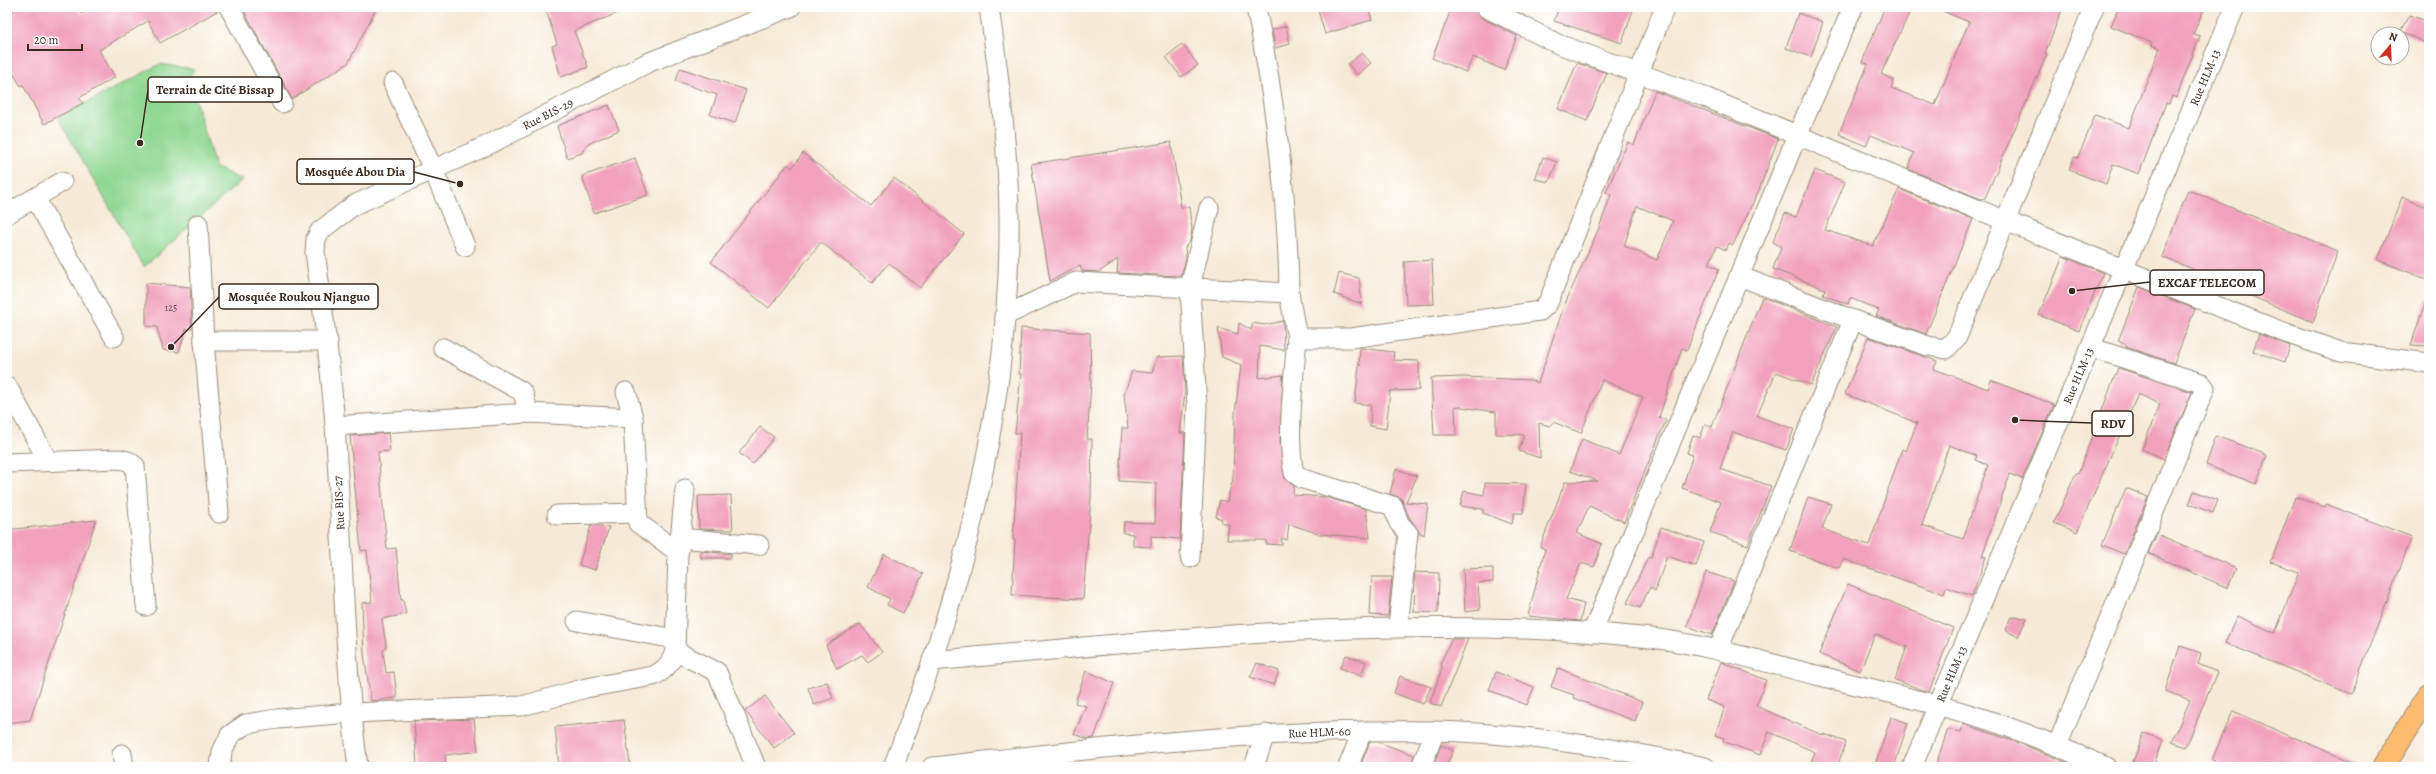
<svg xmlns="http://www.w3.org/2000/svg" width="2436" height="774" viewBox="0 0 2436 774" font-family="Alegreya,serif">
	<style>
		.green { fill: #8fd792; stroke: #658058 }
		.building { fill: #f2a1bd; fill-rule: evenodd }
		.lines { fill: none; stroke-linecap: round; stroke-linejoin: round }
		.minor-casing { stroke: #988a7a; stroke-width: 21 }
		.highway-casing { stroke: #988a7a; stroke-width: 24 }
		.minor { stroke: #fff; stroke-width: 19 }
		.highway { stroke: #febc70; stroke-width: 22 }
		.labels { text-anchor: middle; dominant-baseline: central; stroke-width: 3; stroke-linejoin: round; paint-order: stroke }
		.number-label { font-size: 10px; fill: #694846 }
		.street-label { font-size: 12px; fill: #3b2a1e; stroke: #fff }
		.leader { fill: none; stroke: #3b2a1e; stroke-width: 1.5 }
		.callout-dot { fill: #3b2a1e; stroke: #fff; stroke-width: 1.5 }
		.callout { fill: #fff; stroke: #3b2a1e; stroke-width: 1.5 }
		.callout-label { font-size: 13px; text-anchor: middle; font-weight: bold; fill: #3b2a1e }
	</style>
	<rect width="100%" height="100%" fill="#fff"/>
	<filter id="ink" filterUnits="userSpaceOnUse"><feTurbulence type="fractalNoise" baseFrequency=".025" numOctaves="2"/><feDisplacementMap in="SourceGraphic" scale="8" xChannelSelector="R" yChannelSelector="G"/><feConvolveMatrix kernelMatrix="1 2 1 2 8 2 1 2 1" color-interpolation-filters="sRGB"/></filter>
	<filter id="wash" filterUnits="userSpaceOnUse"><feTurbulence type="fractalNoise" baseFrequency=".012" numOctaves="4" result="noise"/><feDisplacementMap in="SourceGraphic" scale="16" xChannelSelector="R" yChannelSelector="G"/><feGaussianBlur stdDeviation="0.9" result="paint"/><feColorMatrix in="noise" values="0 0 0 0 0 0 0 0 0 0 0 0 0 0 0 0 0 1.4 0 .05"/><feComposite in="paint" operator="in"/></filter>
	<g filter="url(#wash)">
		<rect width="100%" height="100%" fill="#f6ead6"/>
		<!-- green -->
		<path class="green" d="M160 64 194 69 189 78 215 167 242 180 144 267 58 118Z"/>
		<g id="blocks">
			<!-- building -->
			<path class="building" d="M19 7H76L81 14 94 7H218L219 10 160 43 148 21 99 50 115 77 79 98 83 103 44 124 23 85 21 86 7 64V14Z
				M242 7H377L348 63 292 99Z
				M545 7H632L574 31 588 67 561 77 552 46 557 44Z
				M1317 7H1368L1372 20 1325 34Z
				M1452 7H1474L1480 17 1517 36 1504 70 1473 57 1466 72 1432 58Z
				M1559 7H1634L1622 43 1554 21Z
				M1885 7H1912L1881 74 1894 80 1891 88 1935 105 1969 22 1933 7H2063L2045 53 2047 54 1985 198 1981 199 1908 169 1914 153 1871 135 1866 146 1839 134 1868 64 1862 62Z
				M2119 7H2205L2193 34 2200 36 2176 98 2172 96 2169 104 2166 103 2139 174 2113 164 2106 184 2069 170 2074 157 2078 158 2095 115 2129 128 2160 48 2151 45 2152 43 2111 26Z
				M1798 13 1823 22 1811 57 1786 48Z
				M2409 15 2429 22V44L2400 32Z
				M1286 26 1290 44 1275 48 1272 30Z
				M1182 44 1198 65 1181 77 1166 57Z
				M1362 53 1371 63 1357 75 1348 64Z
				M1577 63 1607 73 1587 121 1558 109Z
				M680 68 746 90 735 123 710 115 717 95 676 81Z
				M1655 91 1778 139 1759 190 1733 245 1729 243 1726 250 1717 246 1709 264 1719 269 1687 350 1682 348 1659 417 1666 420 1624 522 1589 506 1577 533 1602 544 1594 567 1581 563 1566 599 1584 604 1580 621 1528 616 1545 549 1540 547 1565 482 1598 481 1570 471 1582 439 1619 455 1643 397 1602 380 1581 433 1553 422 1550 426 1539 423 1540 458 1519 451 1524 435 1496 434V412L1455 406 1456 435H1434L1431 378 1464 377 1530 380 1538 383 1564 306 1599 228 1611 195 1606 192 1628 142 1634 145ZM1637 206 1673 221 1657 260 1624 246Z
				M609 105 619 130 586 145 582 153 567 158 557 126Z
				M1171 142 1181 207H1189L1192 230 1190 241 1185 247 1186 259 1181 276 1117 273 1118 259 1099 272 1082 271 1080 266 1050 281 1031 164Z
				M803 153 871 206 894 178 964 234 920 288 889 263 872 283 821 242 769 308 711 262 788 164 792 168Z
				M1543 157 1557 162 1549 182 1535 179Z
				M635 158 648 195 594 213 582 176Z
				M1815 170 1845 182 1825 230 1873 246 1899 189 1973 219 1926 334 1876 316 1879 310 1850 298 1848 304 1823 295 1825 289 1773 269 1781 247 1773 242 1785 213 1796 217Z
				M2188 190 2338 251 2313 322 2215 281 2216 278 2162 257Z
				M2402 197 2429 208V280L2378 260Z
				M2063 256 2103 273 2079 331 2039 315Z
				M1432 260 1434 304 1406 305 1404 262Z
				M1339 273 1359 278 1362 304 1334 294Z
				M146 283 190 287 192 329H186L179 352 163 350 157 327 146 326Z
				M2139 287 2195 309 2174 363 2126 347 2127 345 2118 341Z
				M1762 297 1837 327 1811 385 1776 372 1757 416 1794 429 1786 450 1733 432 1720 469 1771 486 1748 545 1710 532 1721 502 1682 488 1693 455 1687 453 1693 435 1700 438 1705 424 1712 427Z
				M2426 300H2429V346L2411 345Z
				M1283 321 1284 350 1260 346 1259 378 1283 375 1280 442 1285 479 1294 486 1293 495 1325 497 1366 509 1370 538 1320 534 1289 524 1287 540 1281 538 1282 545 1266 544V540H1227L1229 525 1221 522 1222 519 1216 517 1220 500 1227 502 1233 478 1235 414 1241 365 1222 357 1218 328 1238 334 1239 323 1251 330 1253 323 1265 325Z
				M1021 328 1090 333 1091 384 1087 439H1092L1091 497 1083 599 1012 595 1015 540H1013L1020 433H1015L1021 374H1019Z
				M2259 334 2290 346 2285 362 2253 351Z
				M1868 337 1937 361 1934 369 1988 389 1991 380 2054 405 2022 479 2010 474 1982 556 1986 557 1972 596 1946 587 1944 594 1843 559 1839 568 1790 551 1808 497 1831 504 1822 529 1869 545 1902 449 1906 451 1917 423 1845 394ZM1949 445 1977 456 1975 460 1988 465 1963 539 1922 525Z
				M1360 348 1394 352 1393 360 1419 361V390L1390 391 1386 429 1370 426 1371 405 1355 403 1359 365H1361H1359Z
				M1183 356 1185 392 1180 433H1185L1180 539 1151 536V547L1133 546V534L1123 533 1124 522 1155 523 1156 483 1119 481 1122 428H1128L1124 395 1132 371 1152 373 1157 357Z
				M2118 368 2192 392 2164 459 2142 449 2160 404 2138 394 2077 532 2054 523 2076 473 2078 474Z
				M760 427 774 437 753 464 739 453Z
				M388 433 390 451 378 452 387 549 396 548 401 600H403L406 614 382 619 386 647 383 651 386 673 394 672 397 698 371 701 364 654 362 603 372 602 367 550 361 551 350 436Z
				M2216 436 2267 455 2256 484 2206 465Z
				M1396 469 1417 476 1406 502 1428 504 1424 535 1419 532 1409 517 1401 498 1390 494Z
				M1485 483 1526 484 1523 513H1514L1512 524 1483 513V509L1460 506 1464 491 1484 495Z
				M2126 488 2148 497 2124 554 2102 545Z
				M2194 491 2218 500 2213 513 2189 504Z
				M731 495 733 530 699 529 698 496Z
				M2295 497 2325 507 2326 504 2412 537 2351 694 2225 643 2237 616 2275 633 2299 572 2271 562Z
				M96 520 30 720 7 723V530Z
				M591 525 609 527 595 570 579 565Z
				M1661 527 1704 542 1696 566 1667 556 1655 591 1650 587 1640 608 1627 603 1648 557 1651 558Z
				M2157 534 2236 568 2228 588 2148 553Z
				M700 551 731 554V558H701Z
				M884 554 923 574 903 613 887 605 890 599 868 587Z
				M1493 568V582L1478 583 1480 610 1465 612 1463 569Z
				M1415 572 1439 573 1438 613 1414 612Z
				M1706 572 1734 581 1712 635 1687 626Z
				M1372 577H1392L1388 616 1370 615Z
				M1848 584 1953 628 1929 692 1895 680 1907 647 1875 634 1860 671 1819 654Z
				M2011 617 2027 618 2018 637 2005 630Z
				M860 624 882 652 868 662 862 655 837 669 826 645Z
				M1452 639H1468L1441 707 1430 703 1442 668 1441 662Z
				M2180 646 2201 653 2198 664 2217 672 2186 747 2172 742 2190 700 2165 691Z
				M1346 655 1366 662 1361 676 1340 668Z
				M1721 662 1766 680 1756 706 1824 736V734L1846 742 1837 767H1809L1815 752 1769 732 1760 755 1723 741 1724 738 1715 735 1725 707 1706 700Z
				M1257 663 1279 671 1274 685 1250 677Z
				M1558 668 1642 702 1635 721 1573 698 1574 695 1551 687Z
				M1086 671 1114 683 1094 738 1088 739 1074 734 1086 706 1075 703Z
				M1496 672 1534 687 1527 705 1489 690Z
				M1400 676 1431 687 1423 704 1394 693Z
				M827 682 833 698 814 705 808 688Z
				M765 696 794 733 774 748 745 711Z
				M2233 711 2363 767H2228L2212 760Z
				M1891 717 1908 723 1894 767 1876 762Z
				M474 719 478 751 445 755 446 767H417L414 721Z
				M624 720 630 764 600 767H559L555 727Z
				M1963 724 2019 743 2077 767H1935L1948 729 1961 732Z
				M2144 733 2163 740 2153 767H2131Z
				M1370 742H1378L1414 755 1410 767H1360Z
				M1441 745 1453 750 1446 767H1433Z"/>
		</g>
	</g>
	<g filter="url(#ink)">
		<use href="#blocks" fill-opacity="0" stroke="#988a7a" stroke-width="1"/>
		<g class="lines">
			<defs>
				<g id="minor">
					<path d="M229 7 282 103"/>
					<path d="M1256 7C1275 102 1288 196 1289 293"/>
					<path d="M1485 7 1558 44 1707 98 2125 270 2283 332 2341 352 2429 363"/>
					<path d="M393 83 433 169 465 246"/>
					<path d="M35 198 114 337"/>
					<path d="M7 214 62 182"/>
					<path d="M198 224 204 341 219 513"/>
					<path d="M1739 276 1853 320 1928 346 1946 349 1957 337 2094 7"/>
					<path d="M1004 316 1076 282 1289 293 1297 338H1351L1540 311 1548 303 1665 7"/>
					<path d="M1297 338C1294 376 1286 437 1294 473L1303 479 1393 506 1399 523 1408 533 1398 627"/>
					<path d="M204 341H328"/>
					<path d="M443 348 521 391 524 396 528 413"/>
					<path d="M7 386 48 461"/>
					<path d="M626 392 633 418"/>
					<path d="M335 426 528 413 633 418 638 523 678 552 675 651 717 672 756 767"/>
					<path d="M7 463 119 459 128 461 135 466 146 606"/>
					<path d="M557 515 637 513"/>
					<path d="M680 538 759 545"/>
					<path d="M679 550 685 489"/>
					<path d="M1190 558 1197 406 1190 287 1209 208"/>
					<path d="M577 621 675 639"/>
					<path d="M1592 633 1797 136 1853 7"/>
					<path d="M1718 650 1853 320"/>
					<path d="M932 661C1172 639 1410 612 1651 638 1708 645 1764 662 1820 676 1871 689 1922 700 1972 715 2018 729 2062 748 2106 767"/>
					<path d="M2057 746 2205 388 2201 383 2092 348"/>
					<path d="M122 754 124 767"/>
					<path d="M220 767 222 752 230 735 246 724 277 719 351 713 522 706 586 688 653 676C665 671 671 663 675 651"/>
					<path id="s1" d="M358 767C343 654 343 540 335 426 331 368 323 310 315 252L316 239 320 231 354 205 486 146 647 63 791 7"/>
					<path d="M893 767C906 732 920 697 932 661 980 517 1011 365 1009 213 1008 145 999 75 989 7"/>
					<path id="s2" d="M932 767C1099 748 1266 728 1434 731 1525 733 1617 748 1705 767"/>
					<path d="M1254 767 1265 734"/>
					<path d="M1348 767 1362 732"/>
					<path d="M1421 767 1435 731"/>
					<path id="s3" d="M1912 767 2235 7"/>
				</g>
				<path id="highway" d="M2383 767 2429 695"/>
			</defs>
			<!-- minor casing -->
			<use href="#minor" class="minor-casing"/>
			<!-- highway casing -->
			<use href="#highway" class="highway-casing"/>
			<!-- minor -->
			<use href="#minor" class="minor"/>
			<!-- highway -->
			<use href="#highway" class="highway"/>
		</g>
	</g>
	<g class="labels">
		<!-- number labels -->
		<g class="number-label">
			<text x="171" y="307">125</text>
		</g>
		<!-- street labels -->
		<g class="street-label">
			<text stroke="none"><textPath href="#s3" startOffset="749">Rue HLM-13</textPath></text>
			<text stroke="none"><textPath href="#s1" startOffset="796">Rue BIS-29</textPath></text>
			<text stroke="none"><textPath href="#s3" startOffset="425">Rue HLM-13</textPath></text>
			<text transform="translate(339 503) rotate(-93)">Rue BIS-27</text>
			<text stroke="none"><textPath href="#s3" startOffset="101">Rue HLM-13</textPath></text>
			<text stroke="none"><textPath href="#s2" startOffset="389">Rue HLM-60</textPath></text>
		</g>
	</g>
	<!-- callouts -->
	<path class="leader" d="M140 143L148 90M460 184L414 172M2072 291L2150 282M171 347L219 297M2015 420L2092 423"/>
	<g class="callout-dot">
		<circle cx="140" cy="143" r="4"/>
		<circle cx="460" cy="184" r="4"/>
		<circle cx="2072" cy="291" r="4"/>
		<circle cx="171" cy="347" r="4"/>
		<circle cx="2015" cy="420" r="4"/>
	</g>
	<g class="callout">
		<rect x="148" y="77" width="134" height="25" rx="4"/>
		<rect x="297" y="159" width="117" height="25" rx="4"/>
		<rect x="2150" y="270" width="114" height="25" rx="4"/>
		<rect x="219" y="284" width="159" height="25" rx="4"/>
		<rect x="2092" y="411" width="41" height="25" rx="4"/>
	</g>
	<g class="callout-label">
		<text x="215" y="94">Terrain de Cité Bissap</text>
		<text x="355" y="176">Mosquée Abou Dia</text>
		<text x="2207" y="287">EXCAF TELECOM</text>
		<text x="299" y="301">Mosquée Roukou Njanguo</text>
		<text x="2113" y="428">RDV</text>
	</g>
	<!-- margin -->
	<rect width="2436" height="774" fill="none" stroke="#fff" stroke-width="24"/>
	<!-- north arrow -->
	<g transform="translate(2390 46) rotate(19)"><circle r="19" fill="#ffffff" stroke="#b1aaa5"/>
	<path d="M0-3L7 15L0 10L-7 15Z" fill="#c8321e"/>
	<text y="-6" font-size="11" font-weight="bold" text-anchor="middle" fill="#3b2a1e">N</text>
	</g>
	<!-- scale -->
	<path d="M28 44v6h54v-6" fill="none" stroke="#3b2a1e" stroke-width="2"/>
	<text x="34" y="44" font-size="12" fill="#3b2a1e" stroke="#ffffff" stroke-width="3" paint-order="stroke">20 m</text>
</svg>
